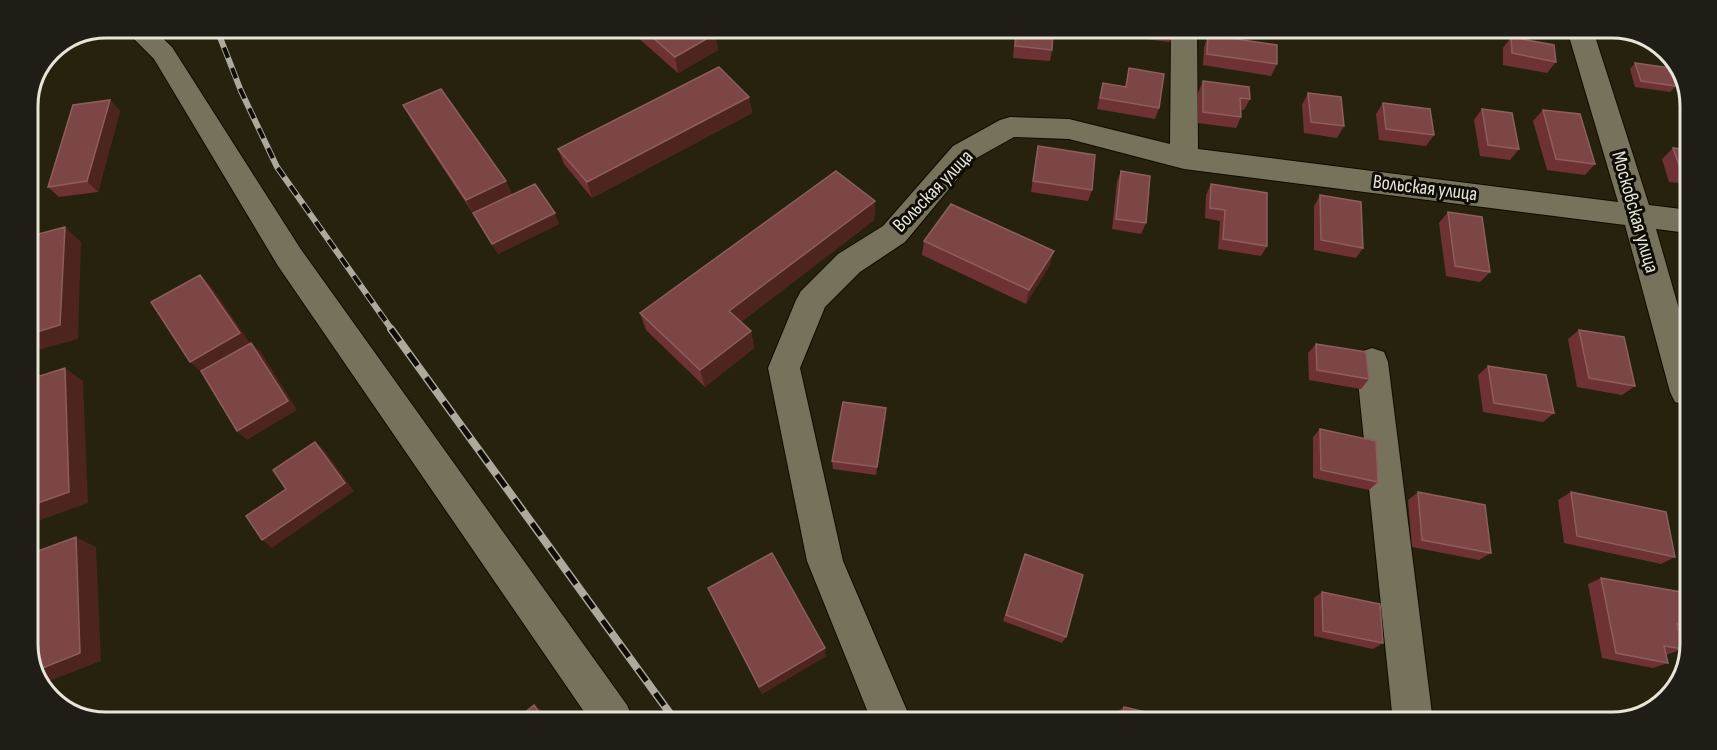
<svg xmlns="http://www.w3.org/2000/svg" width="1717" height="750" viewBox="0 0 1717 750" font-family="'Sofia Sans Condensed',sans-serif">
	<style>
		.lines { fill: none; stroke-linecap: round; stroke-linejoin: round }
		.minor-casing { stroke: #100b00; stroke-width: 2 }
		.minor { fill: #77725b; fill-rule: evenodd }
		.rail-far1-casing { stroke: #ada99b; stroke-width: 6 }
		.rail-casing { stroke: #ada99b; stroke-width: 8 }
		.rail-far1 { stroke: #0e0c05; stroke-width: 4; stroke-dasharray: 11; stroke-linecap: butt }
		.rail { stroke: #0e0c05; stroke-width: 5; stroke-dasharray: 15; stroke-linecap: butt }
		.wall { fill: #6f3234 }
		.shaded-wall { fill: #4d241e }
		.building { fill: #7c4546; stroke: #8d5e5d; stroke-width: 1.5 }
		.labels { text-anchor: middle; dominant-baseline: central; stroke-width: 6; stroke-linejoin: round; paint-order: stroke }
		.street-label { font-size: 20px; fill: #e7e4d8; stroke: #0e0c05 }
		.rim { fill: none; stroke: #e7e4d8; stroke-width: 3 }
	</style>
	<rect width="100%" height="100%" fill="#27220e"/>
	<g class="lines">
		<defs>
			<path id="minor" d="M122 27H151L172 47 300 248 627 705 633 719H589L278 266 154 59Z
				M1171 31H1197L1198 149 1618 202 1568 33H1594L1649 205 1689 210 1688 233 1656 229 1687 337V406L1675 402 1670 392 1625 225 1184 169 1069 139 1014 137 973 160 905 242 860 272 825 307 800 368 843 561 911 720H871L807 561 768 368 796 300 801 291 838 254 883 226 953 146 1000 120 1010 117 1069 119 1170 144Z
				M1372 348 1384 352 1388 362 1433 722H1393L1356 362 1360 352Z"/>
		</defs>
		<!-- minor casing -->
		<use href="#minor" class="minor-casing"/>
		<!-- minor -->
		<use href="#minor" class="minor"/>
		<defs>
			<path id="rail-far1" d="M216 27 241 91 277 167 392 330"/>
			<path id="rail" d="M391 329 674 719"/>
		</defs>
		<!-- rail-far1 casing -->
		<use href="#rail-far1" class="rail-far1-casing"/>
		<!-- rail casing -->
		<use href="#rail" class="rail-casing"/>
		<!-- rail-far1 -->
		<use href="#rail-far1" class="rail-far1"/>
		<!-- rail -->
		<use href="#rail" class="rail"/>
	</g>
	<!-- wall -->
	<path class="wall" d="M628 29H710L715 34 718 50 678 73Z
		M1015 30 1053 31 1052 50 1050 61 1013 58Z
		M1128 31H1174L1170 42 1127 37Z
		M1208 35 1277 64 1271 76 1203 65 1204 47Z
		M1511 37 1556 62 1547 73 1503 65V48Z
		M1635 63 1676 86 1670 92 1635 87 1630 69Z
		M1129 68 1159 108 1155 119 1097 109 1103 83 1125 87Z
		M1203 81 1250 99 1244 110H1241V117L1236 128 1198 123V93Z
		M1308 93 1344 126 1337 138 1304 133 1302 105Z
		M749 97 752 113 592 198 564 164 558 149Z
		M110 100 120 111 98 192 59 197 48 187Z
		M1383 103 1434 135 1426 146 1379 140 1376 114Z
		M403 105 506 181 512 195 559 224 498 254 474 215 412 121Z
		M1482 109 1519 149 1510 160 1480 156 1474 120Z
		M1543 110 1595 164 1585 175 1547 170 1533 121Z
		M1038 146 1092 190 1088 201 1031 192Z
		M1673 148 1689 150V184L1669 182 1662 159Z
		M1121 171 1146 223 1141 234 1112 229 1117 182Z
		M1211 184 1267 246 1261 256 1218 249 1220 221 1205 218 1206 195Z
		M1320 195 1363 248 1356 258 1314 250V206Z
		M875 201 874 220 741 322 751 331 754 348 705 387 646 330 640 313Z
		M1448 212 1490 272 1480 282 1446 276 1439 223Z
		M924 241 1050 265 1026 304 922 255Z
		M1579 330 1635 386 1622 395 1577 387 1568 339Z
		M1316 344 1369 379 1361 389 1309 380 1308 353Z
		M1488 366 1554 413 1543 422 1483 412 1478 375Z
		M886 417 876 475 833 469 832 461Z
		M1320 429 1378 482 1369 490 1313 478V437Z
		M1418 492 1491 553 1479 560 1412 547 1408 500Z
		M1571 492 1675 557 1661 564 1564 543 1558 500Z
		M1025 554 1066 637 1062 643 1003 621Z
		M1601 578 1685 606V628L1679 631 1683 649 1666 655 1668 663 1653 668 1602 658 1588 584Z
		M708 588 826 656 762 694Z
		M1322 592 1383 643 1373 649 1314 636V598Z
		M1124 707 1171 721H1117L1118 711Z"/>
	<!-- shaded-wall -->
	<path class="shaded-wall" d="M715 34 718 50 678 73 675 57Z
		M749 97 752 113 592 198 587 182Z
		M110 100 120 111 98 192 87 181Z
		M506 181 513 197 474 215 466 200Z
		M875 201 874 220 732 329 729 311Z
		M555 213 559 224 498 254 492 244Z
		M65 227 81 242 78 339 27 353V335Z
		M1054 251 1050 265 1026 304 1029 290Z
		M200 275 210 285 250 343 201 372 190 362Z
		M751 331 754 348 705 387 700 370Z
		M251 343 261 352 297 410 247 440 237 431Z
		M65 368 83 381 88 503 38 521 27 516V507Z
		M886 408V417L876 475 877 467Z
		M315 442 324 450 354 491 272 548 262 540Z
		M76 537 96 547 101 661 47 682 38 680 35 671Z
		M825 648 826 656 762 694 759 687Z
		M534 705 543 711 548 719H544Z"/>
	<!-- building -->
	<path class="building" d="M643 29H710L715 34 675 57Z
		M1017 30 1053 31 1052 50 1015 46Z
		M1208 35 1277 45V64L1207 54Z
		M1511 37 1554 45 1556 62 1512 53Z
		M1635 63 1670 68 1676 86 1641 81Z
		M719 67 749 97 587 182 558 149Z
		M1129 68 1164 74 1159 108 1100 98 1103 83 1126 87Z
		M1203 81 1249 87 1250 99 1240 98 1241 117 1203 112Z
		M441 89 506 181 466 200 403 105Z
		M1308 93 1341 97 1344 126 1311 122Z
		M110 100 87 181 48 187 73 105Z
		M1383 103 1430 109 1434 135 1386 129Z
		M1482 109 1512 113 1519 149 1488 145Z
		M1543 110 1580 114 1595 164 1556 159Z
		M1038 146 1095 155 1092 190 1033 181Z
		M1673 148 1689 150V172L1681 171Z
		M836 171 875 201 729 311 751 331 700 370 640 313Z
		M1121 171 1150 176 1146 223 1116 219Z
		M535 184 555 213 492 244 473 213Z
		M1211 184 1267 193V246L1223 239 1225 210 1210 208Z
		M1320 195 1361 202 1363 248 1321 240Z
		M951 204 1054 251 1029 290 924 241Z
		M1448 212 1482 217 1490 272 1455 266Z
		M65 227 60 325 27 335V237Z
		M200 275 240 333 190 362 151 302Z
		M1579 330 1624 337 1635 386 1589 378Z
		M251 343 288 401 237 431 201 371Z
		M1316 344 1366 352 1369 379 1317 370Z
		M1488 366 1546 375 1554 413 1494 403Z
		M65 368 69 492 27 507V380Z
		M843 402 886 408 877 467 832 461Z
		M1320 429 1376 441 1378 482 1321 470Z
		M315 442 345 483 262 540 246 516 286 489 273 470Z
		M1418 492 1485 505 1491 553 1422 540Z
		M1571 492 1666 512 1675 557 1577 536Z
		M76 537 80 653 35 671 27 650V555Z
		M772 553 825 648 759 687 708 588Z
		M1025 554 1083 575 1066 637 1006 615Z
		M1601 578 1681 592 1685 606V625L1677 624 1683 649 1664 646 1668 663 1616 653Z
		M1322 592 1380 604 1383 643 1323 631Z
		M534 705 544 719H517Z
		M1124 707 1171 718V721H1122Z
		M1006 716 1026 721H1005Z"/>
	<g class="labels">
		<!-- street labels -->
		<g class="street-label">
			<text transform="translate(1425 188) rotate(7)">Вольская улица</text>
			<text transform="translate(933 191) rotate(-46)">Вольская улица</text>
			<text transform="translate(1635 212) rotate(74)">Московская улица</text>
		</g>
	</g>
	<!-- crop -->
	<path d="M0 0H1717V750H0ZM106 38H1612A68 68 0 0 1 1680 106V644A68 68 0 0 1 1612 712H106A68 68 0 0 1 38 644V106A68 68 0 0 1 106 38Z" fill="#1f1d16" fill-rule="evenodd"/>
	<path class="rim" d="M106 38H1612A68 68 0 0 1 1680 106V644A68 68 0 0 1 1612 712H106A68 68 0 0 1 38 644V106A68 68 0 0 1 106 38Z"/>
</svg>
